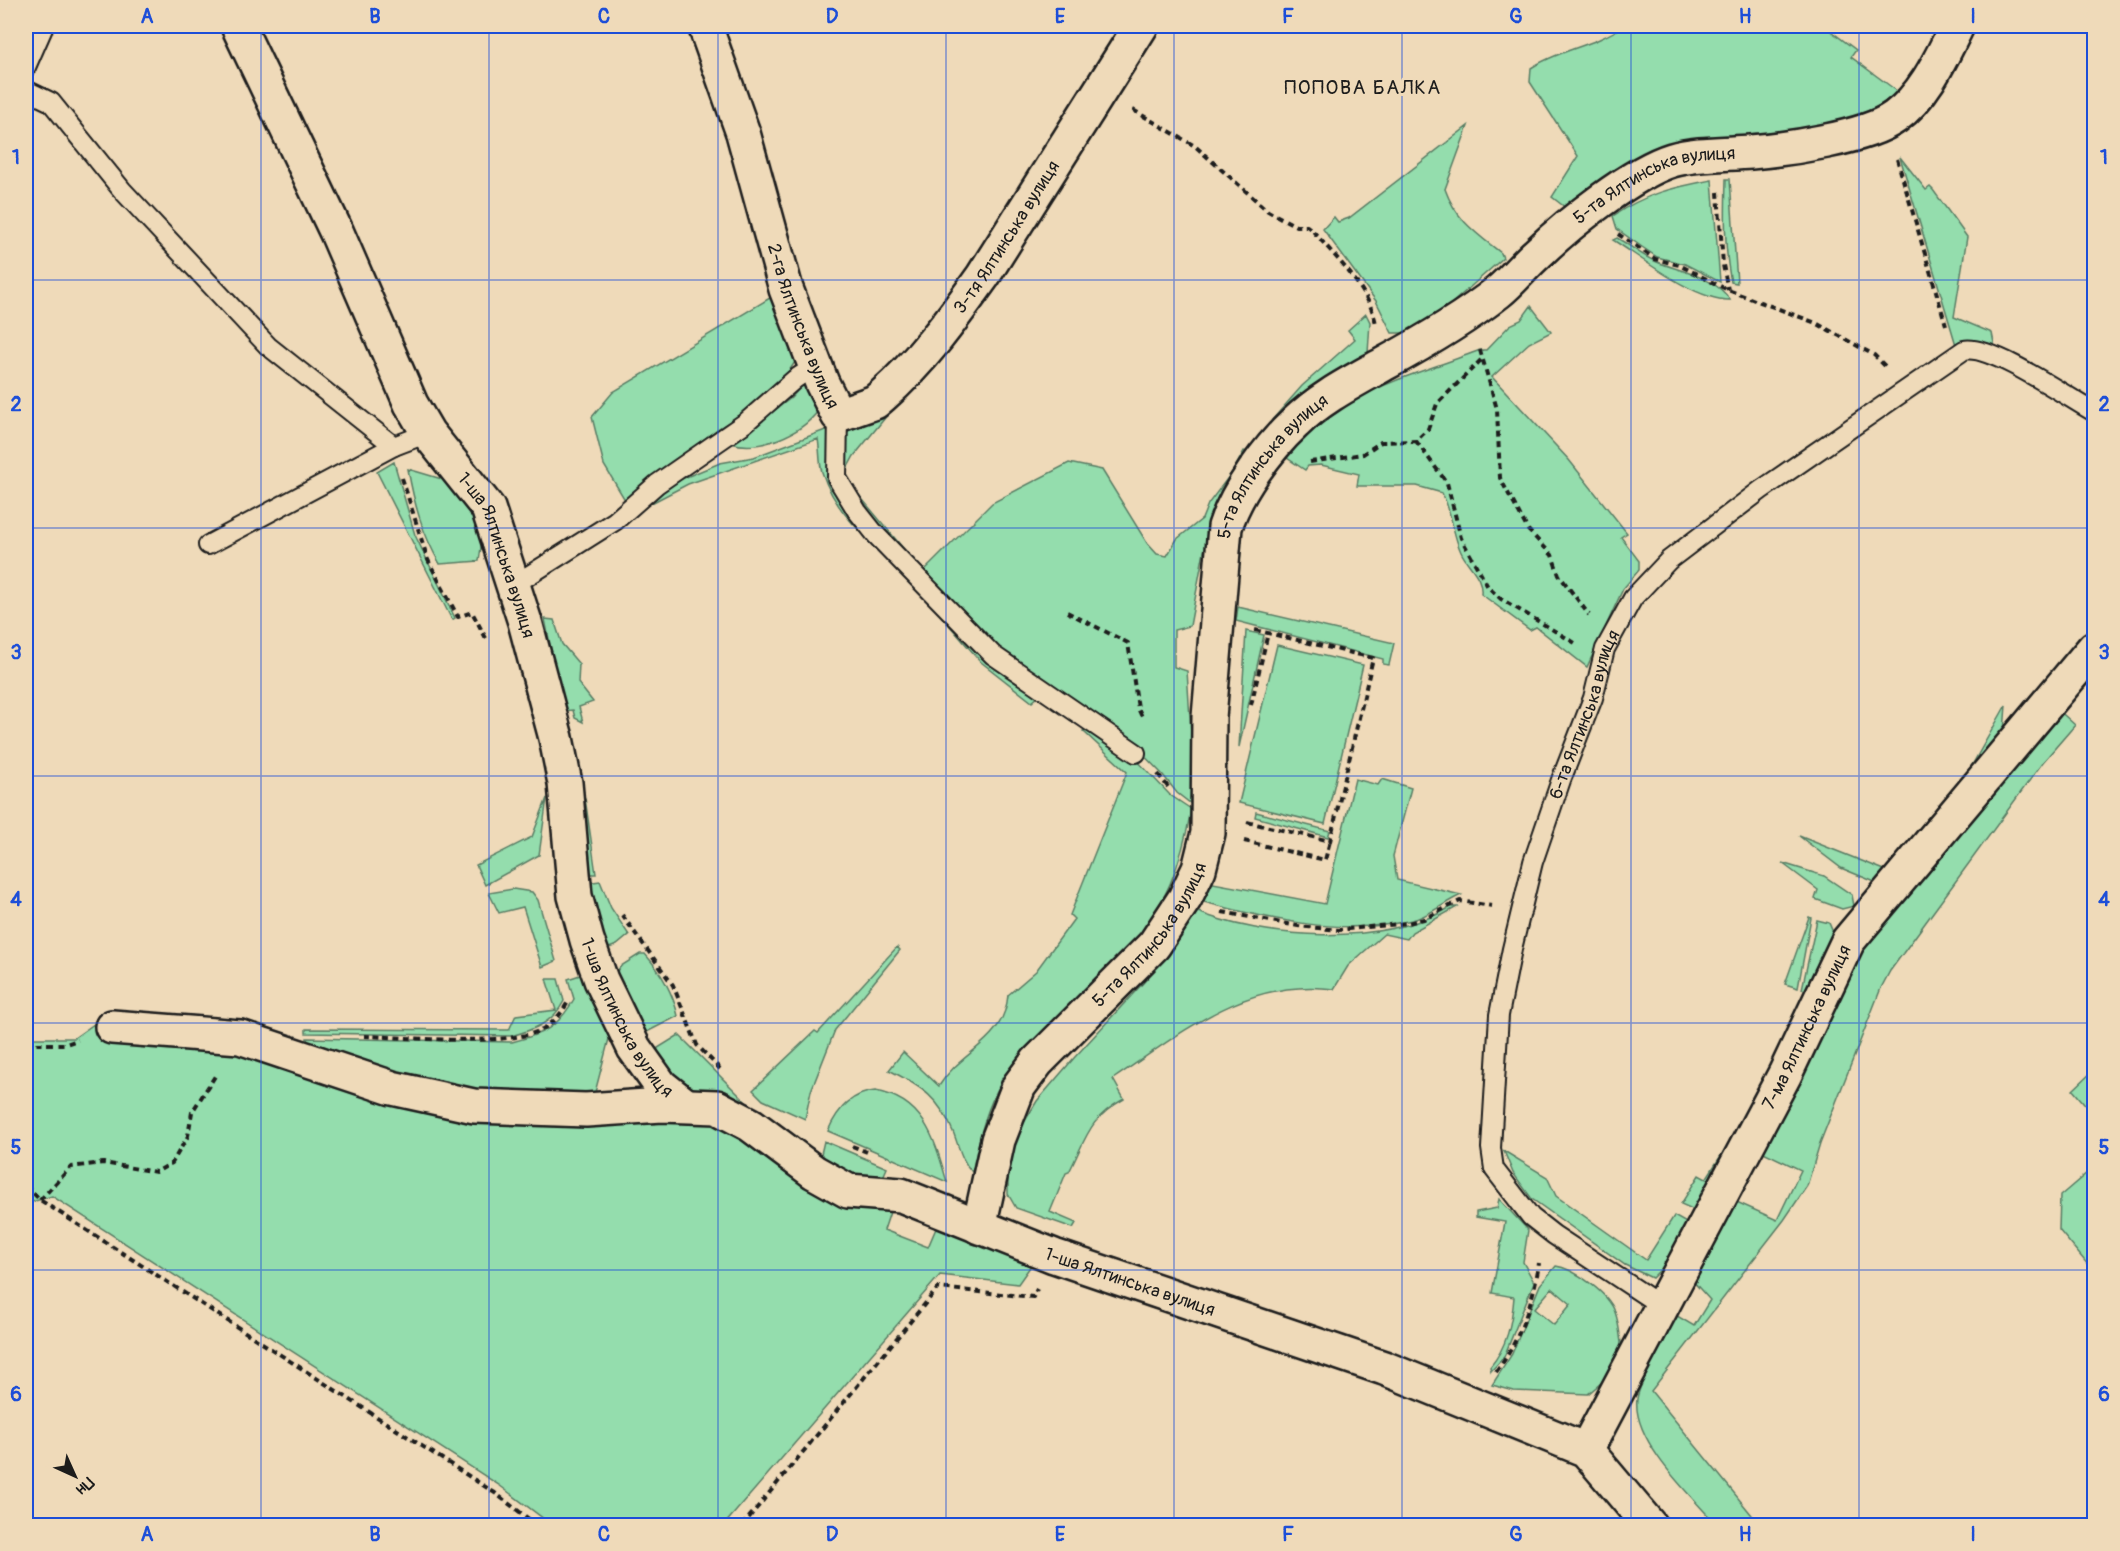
<svg xmlns="http://www.w3.org/2000/svg" width="2120" height="1551" viewBox="0 0 2120 1551" font-family="Pangolin,sans-serif">
	<style>
		.green { fill: #94ddad; stroke: #587c64; stroke-width: 1.5; fill-rule: evenodd }
		.lines { fill: none; stroke-linecap: round; stroke-linejoin: round }
		.lane-casing { stroke: #1c1c1c; stroke-width: 22 }
		.street-casing { stroke: #1c1c1c; stroke-width: 38 }
		.path { stroke: #1c1c1c; stroke-width: 4; stroke-dasharray: 6 4.5; stroke-linecap: butt }
		.lane { stroke: #efdab9; stroke-width: 18 }
		.street { stroke: #efdab9; stroke-width: 33 }
		.grid { fill: none; stroke: #1d4ed8; stroke-width: 1.5; stroke-opacity: 0.55 }
		.labels { text-anchor: middle; dominant-baseline: central; stroke-width: 6; stroke-linejoin: round; paint-order: stroke }
		.street-label { font-size: 18px; fill: #1c1c1c; stroke: #efdab9 }
		.neighbourhood-label { font-size: 20px; letter-spacing: 1.5px; fill: #1c1c1c; stroke: #efdab9 }
		.neatline { fill: none; stroke: #1d4ed8; stroke-width: 2 }
		.grid-label { font-size: 20px; text-anchor: middle; font-weight: bold; fill: #1d4ed8 }
	</style>
	<rect width="100%" height="100%" fill="#efdab9"/>
	<filter id="ink" filterUnits="userSpaceOnUse"><feTurbulence type="fractalNoise" baseFrequency=".0167" numOctaves="2"/><feDisplacementMap in="SourceGraphic" scale="12" xChannelSelector="R" yChannelSelector="G"/><feConvolveMatrix kernelMatrix="1 2 1 2 8 2 1 2 1" color-interpolation-filters="sRGB"/></filter>
	<g filter="url(#ink)">
		<!-- green -->
		<path class="green" d="M1623 26H1824L1856 50 1851 57 1897 91 1891 98 1866 114 1566 208 1552 197 1578 156 1530 82 1531 68C1560 49 1595 46 1623 26Z
			M1468 126 1445 189C1456 220 1476 233 1501 253L1503 258 1443 311 1409 333H1392L1376 301 1323 229 1334 217 1338 222 1349 218Z
			M1900 157 1926 190 1930 187 1933 190 1967 237 1954 317 1992 333 1995 348 1956 345Z
			M1726 179H1730L1737 283 1731 282C1724 248 1725 214 1726 179Z
			M1712 180 1720 282 1685 264 1657 257 1642 247 1617 229 1613 216C1644 194 1675 187 1712 180Z
			M1617 238C1630 245 1643 257 1657 262 1680 271 1716 277 1730 300 1695 301 1642 258 1613 240Z
			M780 292 799 356 785 377 751 408 716 430 625 500 604 465 592 417 613 392Z
			M1531 306 1551 332 1529 343 1492 377 1569 460 1627 533 1621 537 1639 561V570L1623 589 1587 667 1536 627 1530 630 1481 594C1483 576 1468 567 1461 552 1452 533 1452 511 1442 493L1417 486H1357L1359 474 1321 465 1308 466 1305 470 1287 458C1330 393 1412 377 1480 350H1486L1510 325 1521 320Z
			M968 311 971 312 854 456 843 476 923 572 992 503 1069 463 1102 470 1147 543 1157 554 1167 556 1177 539 1202 519 1208 504 1233 471 1244 451 1250 452 1219 498 1204 551 1190 626 1174 630V667L1187 671 1193 766 1190 803 1177 793 1163 775 1126 737 998 653 873 526 841 478 843 421 889 404 908 385Z
			M1366 314 1370 322 1368 353C1334 373 1300 393 1275 424L1272 420 1302 386 1355 339 1348 330Z
			M809 378 818 411C801 434 759 452 731 443L791 398Z
			M828 429 833 451 831 473 895 564C865 537 835 512 822 472 819 462 820 450 818 439L688 484 638 510 679 480 720 463 754 457Z
			M394 462 415 535 455 618 452 620 377 472Z
			M408 469 455 483 484 527 479 561 440 564C422 533 414 503 408 469Z
			M911 581 1040 695 1032 702 981 662Z
			M1238 607 1394 643 1389 665 1383 664V659L1236 621Z
			M545 619 554 620 562 644 579 664 578 683 593 702 579 707 583 722 575 718 573 710 563 711Z
			M1246 631 1264 635 1239 747Z
			M1277 645 1363 665 1325 824 1239 803Z
			M2006 705 2004 732 1967 774Z
			M2054 706 2075 725 2043 762 1890 971 1881 988 1820 1143 1807 1186 1784 1220 1651 1391 1760 1525H1717C1691 1496 1632 1441 1637 1399 1639 1382 1666 1333 1674 1314L1694 1326 1710 1300 1691 1279 1730 1199 1777 1220 1801 1170 1755 1148 1862 936Z
			M1086 725 1132 755 1170 795 1191 809C1182 863 1165 908 1129 949 1089 995 1036 1030 1002 1082 985 1109 979 1141 972 1172 962 1161 959 1148 954 1134 940 1098 922 1087 889 1070L903 1052 939 1086C961 1050 1004 1043 1008 995L1036 971 1074 919 1070 915 1127 772 1083 731Z
			M1355 779 1378 785 1382 779 1411 788 1393 856 1397 880 1461 895C1445 902 1429 916 1412 920 1343 937 1267 919 1200 901L1208 882 1325 904Z
			M580 796 585 798 596 874H586Z
			M547 798 539 855 485 885 476 865 532 837Z
			M1256 812 1330 831 1328 837 1255 817Z
			M1799 836 1887 871 1882 885 1841 868Z
			M1782 863 1824 876 1852 895 1854 906 1842 909 1815 899 1818 890Z
			M600 881 611 908 629 935 617 945 601 951 586 883Z
			M513 889 532 892 538 900 556 961 542 967 523 907 499 913 489 893Z
			M1451 907H1457L1412 932 1407 939 1384 934 1348 966 1334 989C1246 977 1182 1033 1113 1079L1124 1099C1088 1119 1087 1137 1069 1172L1066 1173 1050 1212 1076 1223 1073 1228 1016 1208 1008 1194V1169L1017 1134 1037 1101 1074 1058 1166 958 1193 910C1264 940 1383 947 1451 907Z
			M1809 917 1811 918 1798 988 1785 984Z
			M1817 920 1829 923 1835 937 1814 993 1802 989Z
			M897 947 900 950 835 1030 811 1091 805 1119 763 1100 753 1090 815 1031 818 1033Z
			M640 954H645C661 972 673 993 678 1016L641 1035 611 978 621 966Z
			M586 973 611 1031 592 1104 461 1097 325 1054 307 1042V1038L512 1042C543 1034 558 1028 574 999L568 979Z
			M546 979H558L564 1001C553 1023 533 1030 511 1036L306 1033V1029L509 1030 516 1015 556 1010Z
			M111 1012 212 1017 241 1024 398 1098 717 1115 836 1196 890 1212 884 1230 928 1247 937 1226 1032 1264 1018 1284 940 1275 724 1525H552L499 1485 52 1196 32 1202 26 1198V1038H74Z
			M679 1035 746 1102 749 1108 699 1092 671 1078 655 1058 658 1048Z
			M2094 1070V1115L2073 1090Z
			M875 1091C925 1099 935 1141 947 1182L828 1131C837 1110 851 1093 875 1091Z
			M1740 1131 1699 1212 1681 1204 1699 1175 1706 1179 1734 1135Z
			M824 1141 887 1168 880 1184 851 1178 823 1164 821 1154Z
			M1504 1151 1547 1177 1556 1196 1646 1260 1674 1216 1690 1225 1668 1262 1652 1278 1625 1265 1532 1199 1513 1173Z
			M2094 1167V1272L2059 1230 2060 1196Z
			M1499 1199 1528 1230 1523 1262 1534 1282 1504 1357 1491 1371 1490 1367C1507 1347 1512 1322 1514 1297L1492 1293 1505 1222 1476 1217V1212L1497 1208Z
			M1556 1266C1575 1269 1609 1294 1615 1312 1620 1325 1620 1341 1623 1355L1608 1377 1588 1394 1514 1391 1492 1385 1512 1354 1540 1285ZM1552 1288 1571 1304 1554 1325 1534 1309Z"/>
		<g class="lines">
			<defs>
				<g id="lane">
					<path d="M26 67 44 26"/>
					<path d="M26 90 51 102 122 190 268 346 394 446 428 433"/>
					<path d="M838 415 837 478 857 511 876 535 993 655 1136 753"/>
					<path d="M208 545 394 446"/>
					<path d="M512 586 615 521 657 484 745 423 795 379 815 366"/>
					<path id="s1" d="M1663 1307 1554 1235 1531 1217 1494 1169 1491 1148 1499 1015 1512 949 1533 862 1561 780 1593 698 1605 649 1633 598 1669 560 1761 490 1964 350C1991 344 2067 397 2094 412"/>
				</g>
				<g id="street">
					<path id="s2" d="M238 26 337 233 411 404 428 433 488 508 525 622 556 738 565 783 575 896 587 940 601 980 634 1048 661 1086 685 1105"/>
					<path id="s3" d="M705 26 743 133 786 289 822 383 838 415 875 402 882 396C921 362 953 318 983 276L1141 26"/>
					<path id="s4" d="M112 1027 240 1037 392 1088 474 1106 586 1110 662 1105 717 1107 751 1125 814 1172 848 1191 901 1195 1054 1256 1384 1368 1586 1450 1650 1526"/>
					<path id="s5" d="M979 1227 998 1140 1019 1086 1037 1062 1154 945 1185 898 1199 869 1208 833 1209 717 1225 527C1236 492 1268 448 1295 423 1320 398 1354 381 1384 364 1423 343 1463 320 1498 292 1513 280 1524 265 1538 253 1568 224 1633 172 1672 160 1696 153 1725 154 1751 152 1787 149 1866 138 1895 117 1925 95 1941 58 1957 26"/>
					<path id="s6" d="M1586 1450 1785 1074 1848 941 2094 648"/>
				</g>
			</defs>
			<!-- lane casing -->
			<use href="#lane" class="lane-casing"/>
			<!-- street casing -->
			<use href="#street" class="street-casing"/>
			<!-- path -->
			<path class="path" d="M1133 110 1195 146 1268 211 1296 226H1307L1313 231C1336 258 1369 288 1376 324
				M1897 159 1946 325
				M1718 192 1723 265 1728 290
				M1618 234 1655 259 1679 265 1728 290 1816 323 1874 355 1886 367
				M1480 350 1497 409 1500 478 1528 530 1552 555 1559 575 1589 615
				M1416 441 1447 483 1461 538 1488 587 1501 599 1575 643
				M1310 462 1363 454 1381 442 1416 441 1428 429 1437 404 1484 357
				M402 478 428 560 458 617 472 612 488 642
				M1067 612 1128 643 1138 708 1143 719
				M1251 705 1268 633
				M1158 774 1168 787
				M1247 822 1330 841 1373 658 1255 630
				M1244 841 1325 860 1330 841
				M1222 912 1298 926 1339 930 1408 923 1424 919 1460 901 1492 906
				M622 915 673 985 697 1045 720 1069
				M364 1036C405 1037 508 1047 541 1030 554 1023 562 1013 569 1000
				M26 1044H66L78 1040
				M852 1146 867 1152
				M26 1186 40 1200 495 1493 538 1526
				M40 1200 71 1167 103 1163 156 1172 172 1163 188 1136 192 1112 217 1073
				M1496 1372C1519 1342 1534 1300 1539 1263
				M742 1526 938 1288 1033 1297 1037 1289"/>
			<!-- lane -->
			<use href="#lane" class="lane"/>
			<!-- street -->
			<use href="#street" class="street"/>
		</g>
	</g>
	<!-- grid -->
	<path class="grid" d="M261 26V1526M489 26V1526M718 26V1526M946 26V1526M1174 26V1526M1402 26V1526M1631 26V1526M1859 26V1526M26 280H2094M26 528H2094M26 776H2094M26 1023H2094M26 1270H2094"/>
	<g class="labels">
		<!-- street labels -->
		<g class="street-label">
			<text stroke="none"><textPath href="#s5" startOffset="1338">5-та Ялтинська вулиця</textPath></text>
			<text stroke="none"><textPath href="#s3" startOffset="663">3-тя Ялтинська вулиця</textPath></text>
			<text stroke="none"><textPath href="#s3" startOffset="316">2-га Ялтинська вулиця</textPath></text>
			<text stroke="none"><textPath href="#s5" startOffset="852">5-та Ялтинська вулиця</textPath></text>
			<text stroke="none"><textPath href="#s2" startOffset="592">1-ша Ялтинська вулиця</textPath></text>
			<text stroke="none"><textPath href="#s1" startOffset="688">6-та Ялтинська вулиця</textPath></text>
			<text stroke="none"><textPath href="#s5" startOffset="348">5-та Ялтинська вулиця</textPath></text>
			<text stroke="none"><textPath href="#s2" startOffset="1078">1-ша Ялтинська вулиця</textPath></text>
			<text stroke="none"><textPath href="#s6" startOffset="477">7-ма Ялтинська вулиця</textPath></text>
			<text stroke="none"><textPath href="#s4" startOffset="1070">1-ша Ялтинська вулиця</textPath></text>
		</g>
		<!-- neighbourhood labels -->
		<g class="neighbourhood-label">
			<text x="1363" y="87">ПОПОВА БАЛКА</text>
		</g>
	</g>
	<!-- margin -->
	<rect width="2120" height="1551" fill="none" stroke="#efdab9" stroke-width="66"/>
	<!-- north arrow -->
	<g transform="translate(75 1476) rotate(135)" stroke="#efdab9" stroke-width="4.5" paint-order="stroke">
	<path d="M0-4.5L10 22L0 15L-10 22Z" fill="#1c1c1c"/>
	<text y="-9" font-size="16" font-weight="bold" text-anchor="middle" fill="#1c1c1c">Пн</text>
	</g>
	<rect x="33" y="33" width="2054" height="1485" class="neatline"/>
	<g class="grid-label">
		<text x="147" y="23">A</text>
		<text x="375" y="23">B</text>
		<text x="604" y="23">C</text>
		<text x="832" y="23">D</text>
		<text x="1060" y="23">E</text>
		<text x="1288" y="23">F</text>
		<text x="1516" y="23">G</text>
		<text x="1745" y="23">H</text>
		<text x="1973" y="23">I</text>
		<text x="16" y="164">1</text>
		<text x="2104" y="164">1</text>
		<text x="16" y="411">2</text>
		<text x="2104" y="411">2</text>
		<text x="16" y="659">3</text>
		<text x="2104" y="659">3</text>
		<text x="16" y="906">4</text>
		<text x="2104" y="906">4</text>
		<text x="16" y="1154">5</text>
		<text x="2104" y="1154">5</text>
		<text x="16" y="1401">6</text>
		<text x="2104" y="1401">6</text>
		<text x="147" y="1541">A</text>
		<text x="375" y="1541">B</text>
		<text x="604" y="1541">C</text>
		<text x="832" y="1541">D</text>
		<text x="1060" y="1541">E</text>
		<text x="1288" y="1541">F</text>
		<text x="1516" y="1541">G</text>
		<text x="1745" y="1541">H</text>
		<text x="1973" y="1541">I</text>
	</g>
</svg>
